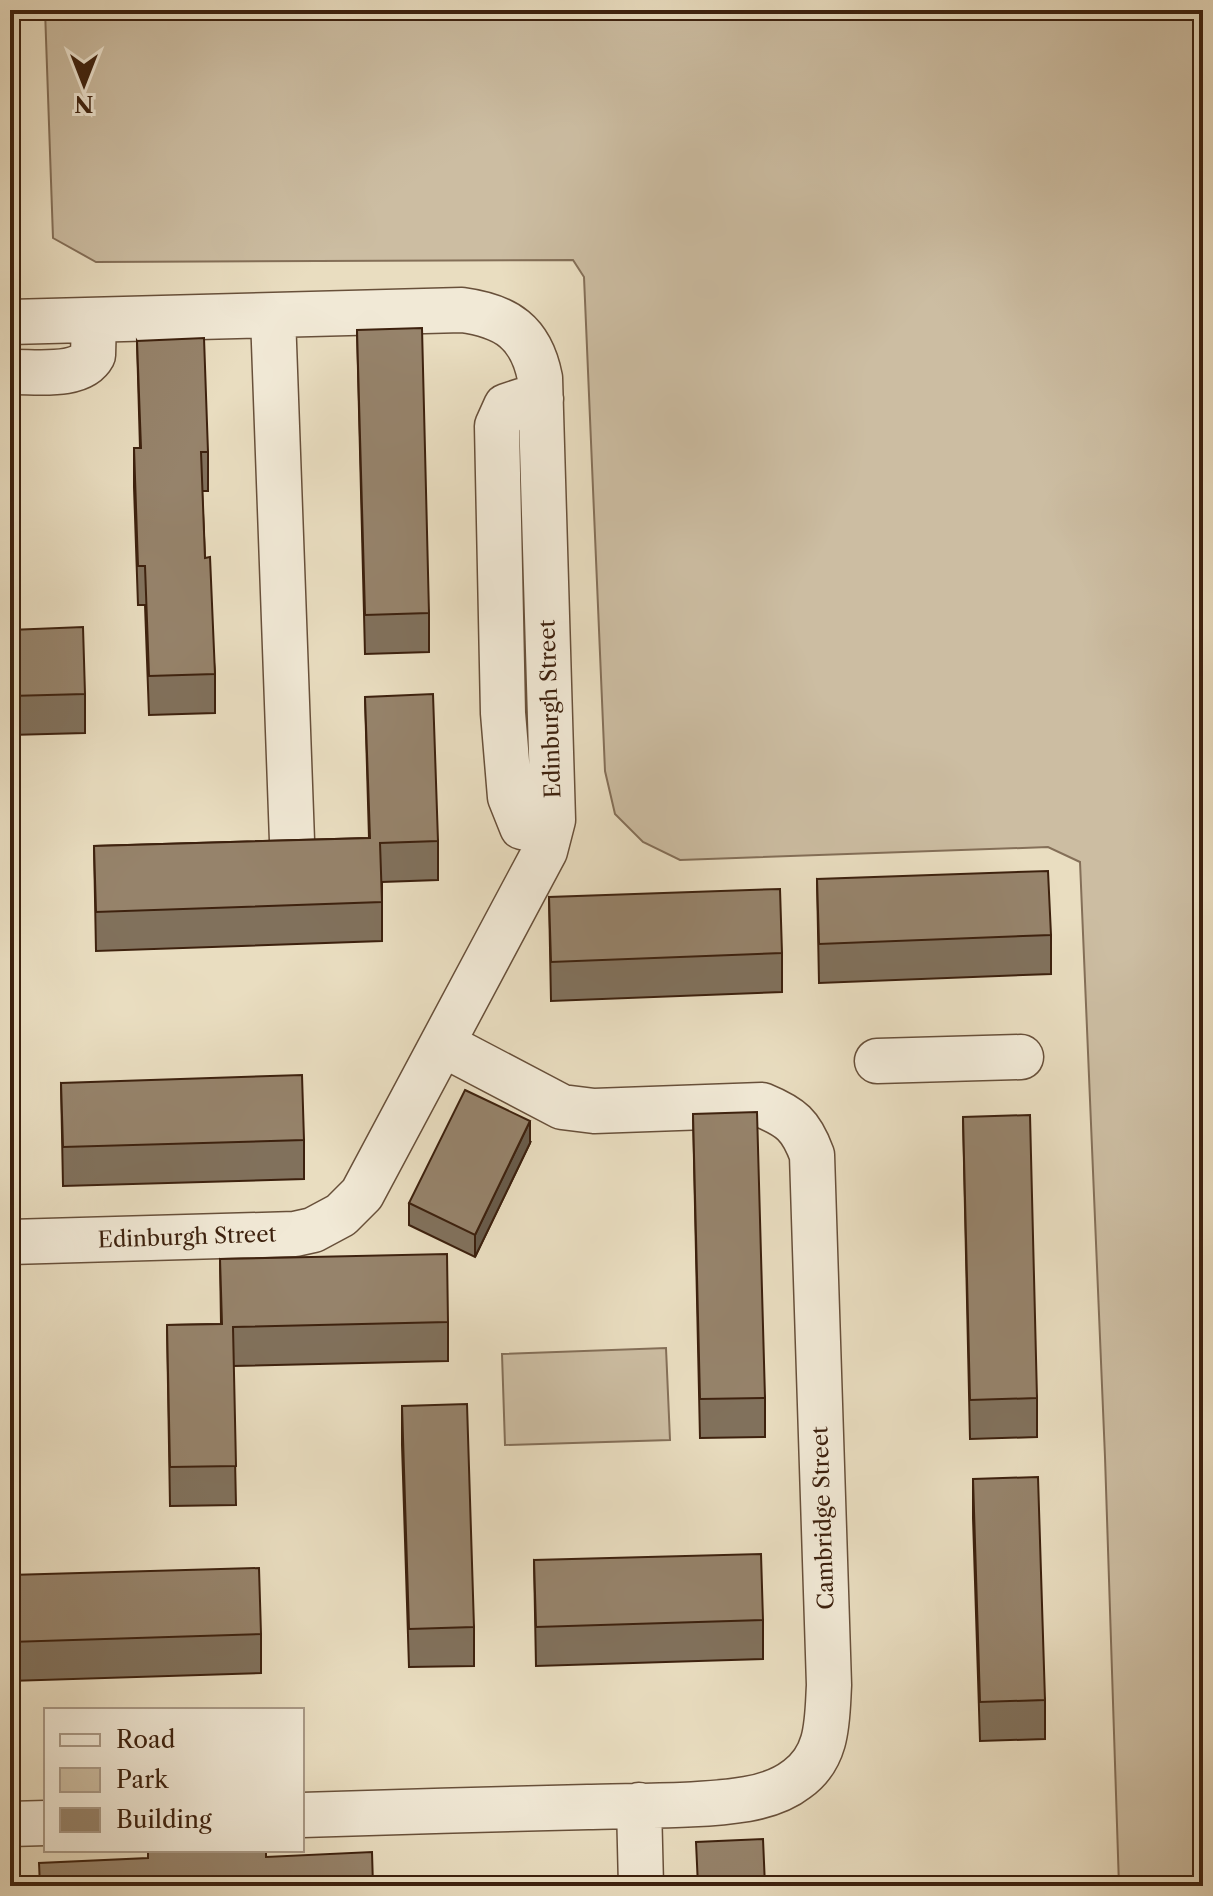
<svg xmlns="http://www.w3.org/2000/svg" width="1213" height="1896" viewBox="0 0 1213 1896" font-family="'Libre Caslon Text',serif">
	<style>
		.green { fill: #ccbda2; stroke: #846f58; stroke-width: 2 }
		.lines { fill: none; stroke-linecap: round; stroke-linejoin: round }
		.minor-casing { stroke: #68503a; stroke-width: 47 }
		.minor { stroke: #f1e9d6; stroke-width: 44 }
		.wall { fill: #81715c; stroke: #3d210e; stroke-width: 2 }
		.shaded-wall { fill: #695c4b; stroke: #3d210e; stroke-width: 2 }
		.building { fill: #96836b; stroke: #3d210e; stroke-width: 2 }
		.labels { text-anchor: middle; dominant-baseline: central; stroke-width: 6; stroke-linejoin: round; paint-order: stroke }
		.street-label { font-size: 22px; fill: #3d210e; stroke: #f1e9d6 }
	</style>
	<rect width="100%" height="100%" fill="#e9ddc0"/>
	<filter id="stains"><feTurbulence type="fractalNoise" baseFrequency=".0025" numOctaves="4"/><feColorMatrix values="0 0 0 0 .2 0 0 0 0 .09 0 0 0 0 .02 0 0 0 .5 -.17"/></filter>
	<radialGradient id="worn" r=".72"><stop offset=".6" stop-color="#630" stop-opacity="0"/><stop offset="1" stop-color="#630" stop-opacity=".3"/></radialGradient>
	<!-- green -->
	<path class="green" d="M45 10H1203V1886H1119L1105 1457 1080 862 1048 847 680 860 643 842 615 814 605 771 584 277 573 260 96 262 53 238Z
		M666 1348 670 1440 505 1445 502 1354Z"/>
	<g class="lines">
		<defs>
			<path id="minor" d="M273 316 292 841
				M10 322 462 310C506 316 531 332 540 378L553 820 545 851 362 1194 341 1215 313 1230 295 1234 10 1242
				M10 372C34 371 80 379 93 355L94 320
				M541 399 521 401 506 406 497 426 503 713 510 797 522 827 549 833
				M877 1061 1021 1057
				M639 1805 641 1886
				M302 1815C397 1812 493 1809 588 1807 637 1805 699 1807 747 1799 764 1796 783 1790 797 1779 829 1756 827 1720 829 1685L812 1155C801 1125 791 1117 762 1105L594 1111 562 1107 444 1045
				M10 1824 46 1823"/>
		</defs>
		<!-- minor casing -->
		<use href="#minor" class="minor-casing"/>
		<!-- minor -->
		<use href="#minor" class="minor"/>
	</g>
	<!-- wall -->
	<path class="wall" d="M357 330 429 613V652L365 654Z
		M137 341 208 452V491H202L205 558 215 674V713L149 715 145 605H138L134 487V448H140Z
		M10 630 85 694V733L10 735Z
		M365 697 438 841V880L382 882V941L96 951 94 846 369 838Z
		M817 879 1051 935V974L819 983Z
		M549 897 782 953V992L551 1001Z
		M61 1083 304 1140V1179L63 1186Z
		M693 1114 765 1398V1437L700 1438Z
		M963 1117 1037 1398V1437L970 1439Z
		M530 1143 475 1257 409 1225V1203Z
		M220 1259 448 1322V1361L233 1366 236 1505 170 1506 167 1325 221 1324Z
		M402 1406 474 1627V1666L409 1667 402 1445Z
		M973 1479 1045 1700V1739L980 1741 973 1518Z
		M534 1560 763 1620V1659L536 1666Z
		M10 1575 261 1634V1673L10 1681Z"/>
	<!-- shaded-wall -->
	<path class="shaded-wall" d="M530 1121V1143L475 1257V1235Z"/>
	<!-- building -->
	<path class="building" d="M422 328 429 613 365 615 357 330Z
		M204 338 208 452H201L205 558 210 557 215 674 149 676 145 566H138L134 448H141L137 341Z
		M83 627 85 694 10 696V630Z
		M433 694 438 841 380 843 382 902 96 912 94 846 370 838 365 697Z
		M1048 871 1051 935 819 944 817 879Z
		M780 889 782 953 551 962 549 897Z
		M302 1075 304 1140 63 1147 61 1083Z
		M465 1090 530 1121 475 1235 409 1203Z
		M757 1112 765 1398 700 1399 693 1114Z
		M1030 1115 1037 1398 970 1400 963 1117Z
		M447 1254 448 1322 233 1327 236 1466 170 1467 167 1325 222 1324 220 1259Z
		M467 1404 474 1627 409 1629 402 1406Z
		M1038 1477 1045 1700 980 1702 973 1479Z
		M761 1554 763 1620 536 1627 534 1560Z
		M259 1568 261 1634 10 1642V1575Z
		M763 1839 765 1886H698L696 1842Z
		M176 1850H266V1857L372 1852 373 1886H40L39 1863 148 1858V1851Z"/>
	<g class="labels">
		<!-- street labels -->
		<g class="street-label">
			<text transform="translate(550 709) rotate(-92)">Edinburgh Street</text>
			<text transform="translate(187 1237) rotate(-2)">Edinburgh Street</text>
			<text transform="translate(823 1518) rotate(-92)">Cambridge Street</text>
		</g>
	</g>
	<!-- margin -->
	<rect width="1213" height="1896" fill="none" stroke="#e9ddc0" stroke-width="40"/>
	<rect x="12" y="12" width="1189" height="1872" fill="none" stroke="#3d210e" stroke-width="4"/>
	<rect x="20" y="20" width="1173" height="1856" fill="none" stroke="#3d210e" stroke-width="2"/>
	<!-- legend -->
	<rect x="44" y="1708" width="260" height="144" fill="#f1e9d6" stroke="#a99986" stroke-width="2"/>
	<rect x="60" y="1734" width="40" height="12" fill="#f1e9d6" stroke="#a99986" stroke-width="2"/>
	<text x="116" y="1748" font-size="24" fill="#3d210e">Road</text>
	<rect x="60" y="1768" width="40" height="24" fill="#ccbda2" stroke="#a99986" stroke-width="2"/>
	<text x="116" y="1788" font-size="24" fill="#3d210e">Park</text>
	<rect x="60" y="1808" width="40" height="24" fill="#96836b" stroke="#a99986" stroke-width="2"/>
	<text x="116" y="1828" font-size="24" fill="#3d210e">Building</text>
	<!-- north arrow -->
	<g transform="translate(84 84) rotate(180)" stroke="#f1e9d6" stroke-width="6" paint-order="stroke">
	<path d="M0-6L14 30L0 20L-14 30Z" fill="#3d210e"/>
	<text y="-12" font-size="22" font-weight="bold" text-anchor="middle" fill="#3d210e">N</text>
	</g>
	<rect width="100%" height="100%" filter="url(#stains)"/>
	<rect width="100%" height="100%" fill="url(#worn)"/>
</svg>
